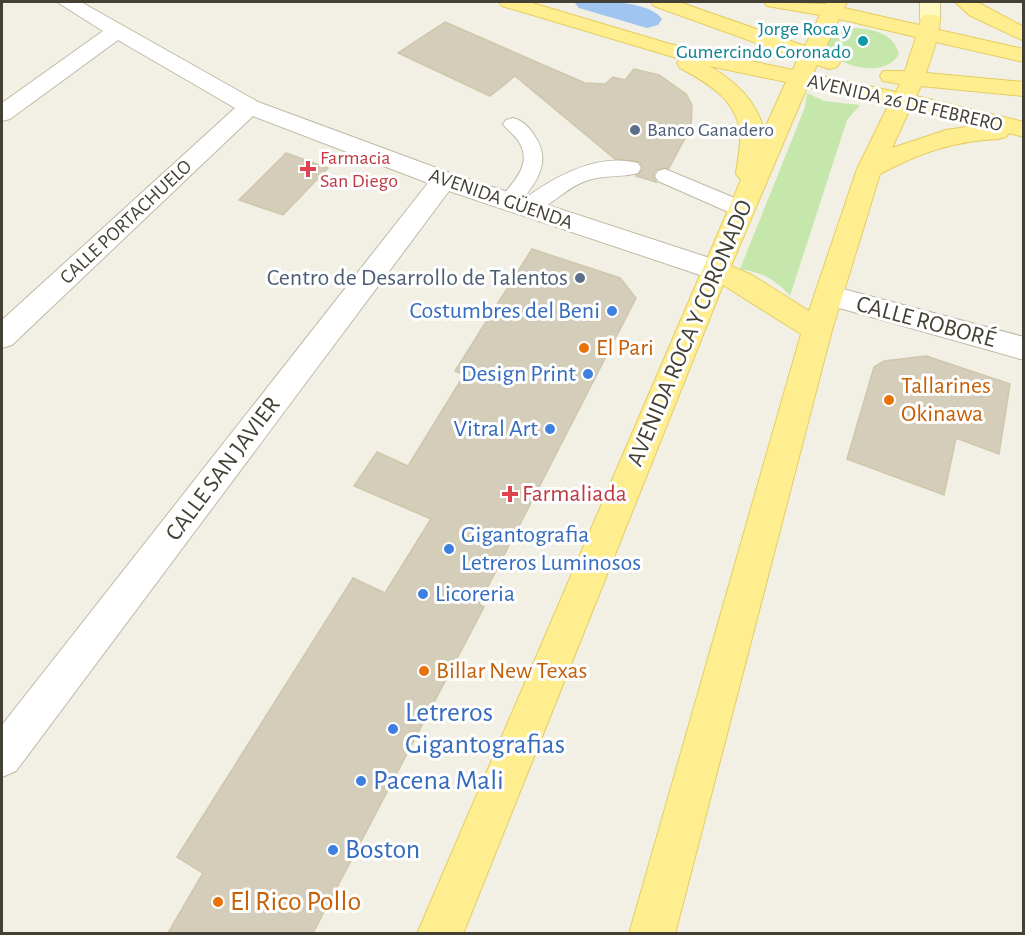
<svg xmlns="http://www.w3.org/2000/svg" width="1025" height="935" viewBox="0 0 1025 935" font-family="'Alegreya Sans',sans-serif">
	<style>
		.green { fill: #c5e7ac }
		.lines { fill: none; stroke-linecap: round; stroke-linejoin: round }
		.canal { fill: #9fc5f0; fill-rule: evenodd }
		.building { fill: #d4cdb9; stroke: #cfc6ac; stroke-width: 1.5 }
		.service-casing { stroke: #beb9a6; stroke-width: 2 }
		.minor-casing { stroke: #beb9a6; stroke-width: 2 }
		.secondary-casing { stroke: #d3ca93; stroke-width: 2 }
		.primary-casing { stroke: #e4cd60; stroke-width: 2 }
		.service { fill: #fff; fill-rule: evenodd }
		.minor { fill: #fff; fill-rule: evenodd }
		.secondary { fill: #fff8c1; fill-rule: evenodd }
		.primary { fill: #ffee90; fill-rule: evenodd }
		.culture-dot { fill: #0f9aa8; stroke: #fff; stroke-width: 2 }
		.service-dot { fill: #5c6f8a; stroke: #fff; stroke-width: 2 }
		.health-dot { fill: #e0444e; stroke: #fff; stroke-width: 2 }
		.shop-dot { fill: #3f7fe0; stroke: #fff; stroke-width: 2 }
		.food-dot { fill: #e8710a; stroke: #fff; stroke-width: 2 }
		.labels { text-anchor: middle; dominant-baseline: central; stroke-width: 6; stroke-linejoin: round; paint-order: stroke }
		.far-culture-label { font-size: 20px; fill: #0d838f; stroke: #fff; text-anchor: end }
		.far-street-label { font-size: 20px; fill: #444034; stroke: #fff }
		.far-service-label { font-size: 20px; fill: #4e5e75; stroke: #fff; text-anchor: start }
		.far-health-label { font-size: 20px; fill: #be3a42; stroke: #fff; text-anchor: start }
		.service-label { font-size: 24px; fill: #4e5e75; stroke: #fff; text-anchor: end }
		.shop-label { font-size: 24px; fill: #366cbe; stroke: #fff; text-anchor: end }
		.street-label { font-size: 24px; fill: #444034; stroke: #fff }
		.food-label { font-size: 24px; fill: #c56008; stroke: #fff; text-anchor: start }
		.health-label { font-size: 24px; fill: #be3a42; stroke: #fff; text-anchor: start }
		.near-shop-label { font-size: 28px; fill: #366cbe; stroke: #fff; text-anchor: start }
		.near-food-label { font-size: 28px; fill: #c56008; stroke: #fff; text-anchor: start }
	</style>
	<rect width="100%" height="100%" fill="#f2f0e4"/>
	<!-- green -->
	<path class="green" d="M850 28C869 28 894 32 899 54 886 79 836 68 826 45L832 33Z
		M807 93 824 101 860 105 847 120 790 296C775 279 763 273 740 269L805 107Z"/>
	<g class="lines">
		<!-- canal -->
		<path class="canal" d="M574 2C596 0 649 0 662 19L658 25 647 28 579 8Z"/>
	</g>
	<!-- building -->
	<path class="building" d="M445 22 585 83 605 84 613 77 625 80 634 69 659 75 686 94 692 105 691 127 669 168 656 170 653 175 656 182 636 176 643 169 640 162 615 159 515 76 490 96 398 53Z
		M286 153 328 168 283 215 239 200Z
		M532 249 620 278 636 298 479 604 484 607 313 933H168L203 873 177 857 353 578 385 593 431 519 354 486 377 452 408 466 464 375 455 371Z
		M926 356 1010 384 999 454 956 438 944 495 847 459 874 367 884 361Z"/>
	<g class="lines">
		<defs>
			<path id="service" d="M513 118C522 120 529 127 534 135 552 160 538 181 520 202 552 178 596 152 638 163L641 168 638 173C620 178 602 174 583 182 563 190 547 210 527 215L520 213 516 208 519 204 509 209 502 207 498 202C510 184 534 166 519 142 515 135 508 131 503 124L506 120Z
				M665 169 749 204 752 209 749 214 741 216 733 214 658 181 655 176 658 171Z"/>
			<path id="minor" d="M57 2H81L258 102 453 174 725 263 729 270 725 277 715 280 449 191 16 771 2 777V725L428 183 253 116 12 345 2 348V320L235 108 118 40 10 119 2 121V103L103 31Z
				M828 285 1024 337V360L818 302 814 295 818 288Z"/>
			<path id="secondary" d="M920 2H940V19L937 23H923L920 19Z"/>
			<path id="primary" d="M499 2H529L670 44 793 70 798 58 654 6 651 2H679L805 46 820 15 767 6 764 2 826 4 827 2H847L844 8 919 25 923 15H937L940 19 939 30 1024 49V62L936 42 926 73 1024 82V96L921 86 916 96 1024 122V137L1009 133 1006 137 998 139C954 141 919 153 880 174L832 330 675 934H629L801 334 723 285 463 934H417L741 180 736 174C737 161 741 149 740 136 739 101 708 83 680 68L677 63 680 59 502 6ZM839 19 916 37 905 71H883L880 76 883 81 900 84 896 92 813 74 817 65 829 69 837 67 840 62 837 57 823 53ZM709 66 786 82 764 130C756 100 735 81 709 66ZM807 87 889 104 857 169 809 311 752 275 731 266ZM910 109 980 125 946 130 892 148Z
				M955 2H977L1024 27V41L969 15Z"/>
		</defs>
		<!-- service casing -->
		<use href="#service" class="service-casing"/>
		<!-- minor casing -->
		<use href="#minor" class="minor-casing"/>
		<!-- secondary casing -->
		<use href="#secondary" class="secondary-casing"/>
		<!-- primary casing -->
		<use href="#primary" class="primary-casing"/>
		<!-- service -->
		<use href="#service" class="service"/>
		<!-- minor -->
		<use href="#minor" class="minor"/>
		<!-- secondary -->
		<use href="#secondary" class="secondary"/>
		<!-- primary -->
		<use href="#primary" class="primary"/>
	</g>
	<!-- markers -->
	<circle class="culture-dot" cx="863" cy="41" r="6"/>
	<g class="service-dot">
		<circle cx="635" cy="130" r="6"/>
		<circle cx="580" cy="278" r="6"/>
	</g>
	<g class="health-dot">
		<path d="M305 160h6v6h6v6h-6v6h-6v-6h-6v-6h6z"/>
		<path d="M507 485h6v6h6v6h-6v6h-6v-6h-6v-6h6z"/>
	</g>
	<g class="shop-dot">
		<circle cx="612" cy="311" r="6"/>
		<circle cx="588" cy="374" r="6"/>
		<circle cx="550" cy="429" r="6"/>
		<circle cx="449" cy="549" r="6"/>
		<circle cx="423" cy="594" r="6"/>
		<circle cx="393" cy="729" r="6"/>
		<circle cx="361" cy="781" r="6"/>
		<circle cx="333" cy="850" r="6"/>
	</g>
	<g class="food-dot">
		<circle cx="584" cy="348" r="6"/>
		<circle cx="889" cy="400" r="6"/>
		<circle cx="424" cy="671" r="6"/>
		<circle cx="218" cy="902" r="6"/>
	</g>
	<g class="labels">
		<!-- far-culture labels -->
		<g class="far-culture-label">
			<text x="851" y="29">Jorge Roca y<tspan x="851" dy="23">Gumercindo Coronado</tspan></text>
		</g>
		<!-- far-street labels -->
		<g class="far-street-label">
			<text transform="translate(905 103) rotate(13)">AVENIDA 26 DE FEBRERO</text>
			<text transform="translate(501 199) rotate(19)">AVENIDA GÜENDA</text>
			<text transform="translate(126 222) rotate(-43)">CALLE PORTACHUELO</text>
		</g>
		<!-- far-service labels -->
		<g class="far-service-label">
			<text x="647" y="130">Banco Ganadero</text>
		</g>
		<!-- far-health labels -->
		<g class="far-health-label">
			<text x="320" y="158">Farmacia<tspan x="320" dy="23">San Diego</tspan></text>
		</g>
		<!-- service labels -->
		<g class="service-label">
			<text x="568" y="278">Centro de Desarrollo de Talentos</text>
		</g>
		<!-- shop labels -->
		<g class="shop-label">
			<text x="600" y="311">Costumbres del Beni</text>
			<text x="576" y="374">Design Print</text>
			<text x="538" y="429">Vitral Art</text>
			<text x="461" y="535" text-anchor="start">Gigantografia<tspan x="461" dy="28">Letreros Luminosos</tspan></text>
			<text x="435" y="594" text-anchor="start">Licoreria</text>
		</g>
		<!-- street labels -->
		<g class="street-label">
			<text transform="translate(926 322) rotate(15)">CALLE ROBORÉ</text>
			<text transform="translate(690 333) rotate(-67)">AVENIDA ROCA Y CORONADO</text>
			<text transform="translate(223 469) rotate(-53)">CALLE SAN JAVIER</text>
		</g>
		<!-- food labels -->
		<g class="food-label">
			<text x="596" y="348">El Pari</text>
			<text x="901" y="386">Tallarines<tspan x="901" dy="28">Okinawa</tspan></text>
			<text x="436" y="671">Billar New Texas</text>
		</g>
		<!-- health labels -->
		<g class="health-label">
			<text x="522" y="494">Farmaliada</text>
		</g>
		<!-- near-shop labels -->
		<g class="near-shop-label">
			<text x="405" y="713">Letreros<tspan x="405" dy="32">Gigantografias</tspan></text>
			<text x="373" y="781">Pacena Mali</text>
			<text x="345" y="850">Boston</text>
		</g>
		<!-- near-food labels -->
		<g class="near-food-label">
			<text x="230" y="902">El Rico Pollo</text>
		</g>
	</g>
	<!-- border -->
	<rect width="1025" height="935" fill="none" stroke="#444034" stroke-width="6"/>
</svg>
